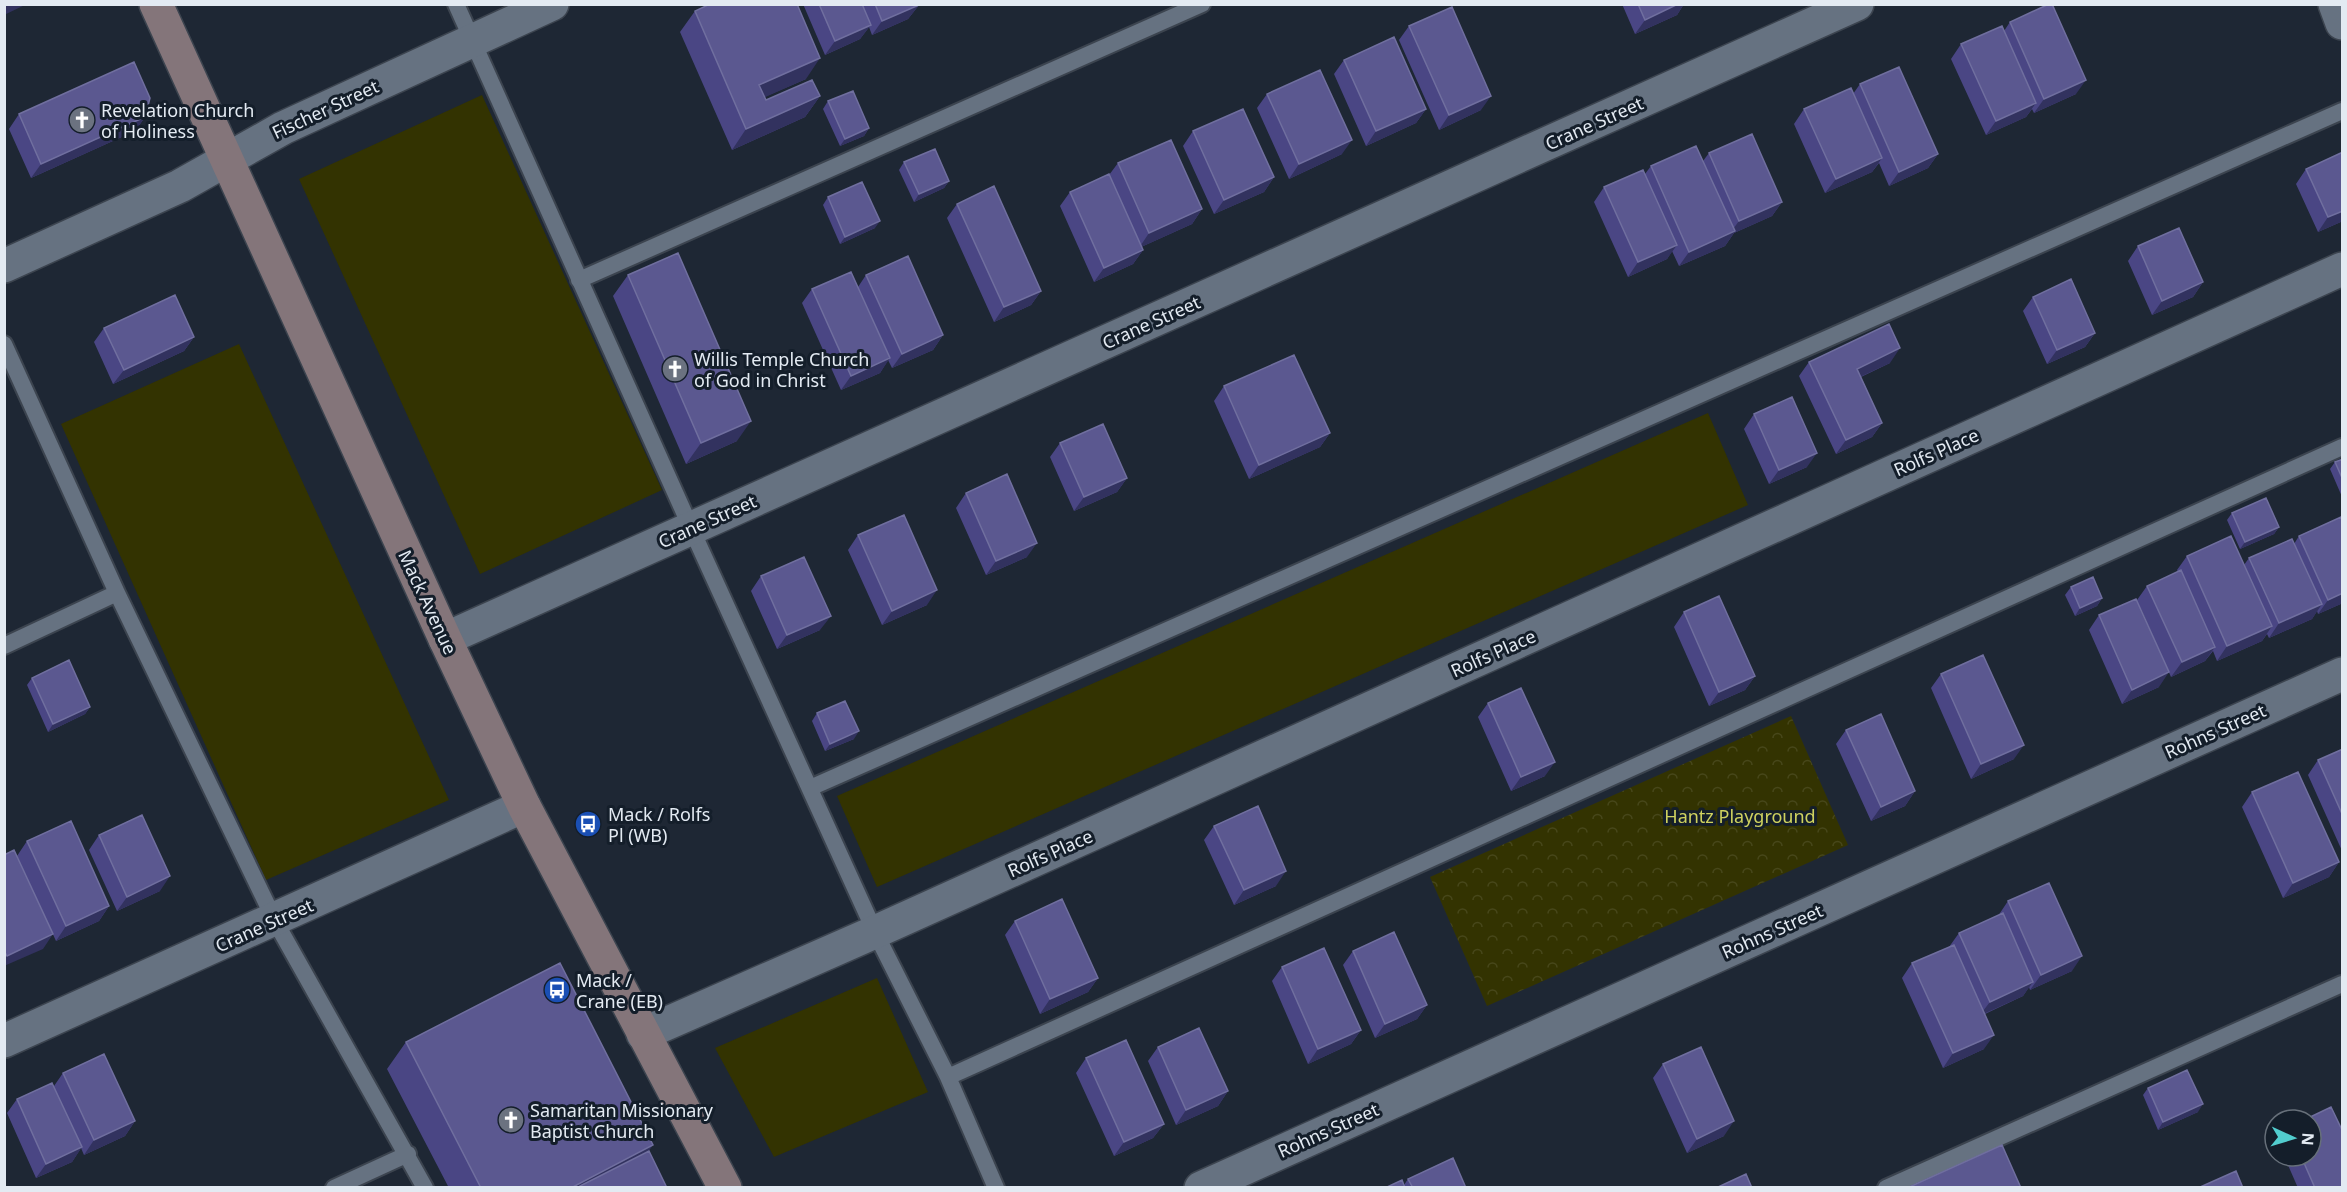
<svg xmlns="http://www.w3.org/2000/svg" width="2347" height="1192" viewBox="0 0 2347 1192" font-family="'Noto Sans',sans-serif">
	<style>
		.grass { fill: #333301 }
		.park { fill: url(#park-crowns) }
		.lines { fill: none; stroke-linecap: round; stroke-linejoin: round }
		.service-casing { stroke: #3c444f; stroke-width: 20 }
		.minor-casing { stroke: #3c444f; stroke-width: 36 }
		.secondary-casing { stroke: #3c444f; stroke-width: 36 }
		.service { stroke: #667281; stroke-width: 16 }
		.minor { stroke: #667281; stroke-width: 33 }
		.secondary { stroke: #84757a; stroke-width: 33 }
		.wall { fill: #4a4684 }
		.shaded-wall { fill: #32325f }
		.building { fill: #5b5890; stroke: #706f9f; stroke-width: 1.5 }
		.labels { text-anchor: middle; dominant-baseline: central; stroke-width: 6; stroke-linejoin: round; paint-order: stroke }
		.street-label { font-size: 18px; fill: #e3eaf2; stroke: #141e2a }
		.poi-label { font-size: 18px; fill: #e3eaf2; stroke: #141e2a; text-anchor: start }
		.park-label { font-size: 18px; fill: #cfd25f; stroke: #141e2a }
	</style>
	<defs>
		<pattern id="park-crowns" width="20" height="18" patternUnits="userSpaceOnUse" patternTransform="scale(1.5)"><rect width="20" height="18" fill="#333301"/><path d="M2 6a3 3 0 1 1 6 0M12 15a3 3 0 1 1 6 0" fill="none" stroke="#47471a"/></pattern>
	</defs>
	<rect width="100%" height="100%" fill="#1e2734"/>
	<!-- grass -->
	<path class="grass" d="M482 95 662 490 480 574 299 179Z
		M239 344 449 800 266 880 61 424Z
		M1708 413 1748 505 877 887 837 796Z
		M877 978 928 1092 774 1157 715 1048Z"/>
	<!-- park -->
	<path class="park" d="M1791 716 1848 845 1487 1006 1430 877Z"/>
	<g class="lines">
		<defs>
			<path id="service" d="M456 4 691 528 875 932 948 1077 996 1188
				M579 280 1202 4
				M4 344 117 593 275 921 425 1188
				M4 646 117 593
				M810 788 2342 111
				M948 1077 2342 447
				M334 1188 408 1154
				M1886 1188 2342 984"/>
			<path id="minor" d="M2335 4 2342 23
				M4 266 180 186 283 128 552 4
				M445 639 1857 4
				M643 1034 875 932 2342 269
				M4 1041 524 806
				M1201 1188 2342 674"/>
			<path id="secondary" d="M156 4 445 639 524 806 725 1188"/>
		</defs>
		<!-- service casing -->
		<use href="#service" class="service-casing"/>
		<!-- minor casing -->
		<use href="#minor" class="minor-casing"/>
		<!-- secondary casing -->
		<use href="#secondary" class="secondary-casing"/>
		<!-- service -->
		<use href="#service" class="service"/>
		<!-- minor -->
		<use href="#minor" class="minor"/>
		<!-- secondary -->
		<use href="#secondary" class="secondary"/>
	</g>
	<!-- wall -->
	<path class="wall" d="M803 4H918L919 5 908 19 872 35 869 27 860 39 825 55Z
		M1622 4H1684L1677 15 1635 34Z
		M695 11 806 79 764 97 766 100 820 96 805 117 732 150 680 32Z
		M2010 22 2076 94 2034 113 2032 109 2026 117 1986 135 1951 59 1961 44 2004 31Z
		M1409 26 1481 110 1439 130 1399 40Z
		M1344 60 1426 109 1416 123 1366 146 1334 74Z
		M1860 84 1938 154 1928 168 1889 186 1879 163 1872 172 1825 193 1794 124 1804 109 1853 94Z
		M1267 94 1342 154 1289 179 1257 108Z
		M828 101 869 128 864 136 840 146 823 109Z
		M19 114 145 117 135 131 31 178 9 129Z
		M1193 131 1274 177 1264 192 1214 214 1183 146Z
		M1709 153 1782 202 1772 216 1734 233 1725 246 1679 266 1672 251 1667 259 1628 277 1594 202 1604 187 1645 174 1651 166 1703 161Z
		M904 162 949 181 944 188 914 202 899 170Z
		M1118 163 1202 209 1192 224 1141 247 1143 250 1133 264 1094 282 1060 206 1070 192 1109 175Z
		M2306 169 2343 221 2318 232 2296 184Z
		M828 197 875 228 840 244 823 205Z
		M957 204 1041 291 1031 305 994 322 947 218Z
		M2138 246 2203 282 2193 297 2152 315 2128 261Z
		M628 275 737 441 686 464 613 296Z
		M866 275 943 335 933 350 892 368 888 360 880 373 841 390 802 303 812 289 858 287Z
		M2033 297 2095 333 2085 347 2047 364 2023 311Z
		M104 328 194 337 184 351 113 384 94 342Z
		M1809 362 1890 363 1861 377 1882 423 1872 437 1836 454 1799 376Z
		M1224 386 1330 433 1320 447 1249 479 1214 401Z
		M1754 414 1807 467 1769 484 1744 429Z
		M1060 443 1127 478 1117 492 1074 511 1050 457Z
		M2343 459V499L2330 469 2335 462Z
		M966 493 1027 557 986 575 956 508Z
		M2232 513 2279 527 2274 534 2240 549 2227 520Z
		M2343 517V603L2318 614 2317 611 2312 619 2269 638 2267 634 2262 641 2217 661 2213 651 2205 661 2171 677 2141 609 2159 687 2122 704 2089 630 2099 615 2137 600 2147 586 2178 572 2177 570 2187 556 2244 565 2249 558 2294 544 2299 536 2341 519Z
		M858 535 927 605 882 625 848 550Z
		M761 576 820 630 777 649 751 591Z
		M2071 587 2102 598 2097 606 2075 616 2065 595Z
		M1684 612 1755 676 1745 690 1709 706 1674 627Z
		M1941 674 2014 759 1971 779 1931 688Z
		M32 678 90 707 85 714 48 732 27 685Z
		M1488 703 1545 776 1511 791 1478 717Z
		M817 713 854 739 825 751 812 721Z
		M1846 730 1915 791 1905 806 1871 821 1836 744Z
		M2343 749V853L2308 775 2318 760Z
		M2252 792 2339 862 2329 877 2283 898 2242 807Z
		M1214 826 1276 886 1234 905 1204 840Z
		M99 835 160 891 117 911 89 850Z
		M27 841 109 906 99 921 56 941 17 856Z
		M2008 901 2072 971 2030 990 2029 987 2023 996 1985 1014 1984 1049 1943 1068 1902 978 1912 963 1949 947 1959 933 1998 916Z
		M1015 921 1098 978 1088 992 1040 1014 1005 935Z
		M1353 951 1427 1005 1417 1019 1375 1038 1343 965Z
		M1282 967 1361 1030 1351 1044 1308 1064 1272 981Z
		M406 1042 649 1151 667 1188H449L387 1069Z
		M1158 1047 1228 1091 1218 1106 1176 1125 1148 1061Z
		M1086 1058 1164 1124 1153 1138 1114 1156 1076 1073Z
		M1663 1064 1724 1136 1687 1153 1653 1078Z
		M63 1073 135 1121 125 1136 84 1155 81 1148 72 1162 36 1178 7 1113 17 1099 54 1086Z
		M2148 1088 2198 1112 2158 1130 2143 1095Z
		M2284 1156H2311L2343 1188H2298Z
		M1408 1179 1466 1188H1385L1404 1185Z"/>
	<!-- shaded-wall -->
	<path class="shaded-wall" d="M6 4H27L4 15V5Z
		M1678 4H1684L1677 15 1635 34 1645 20Z
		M919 5 908 19 872 35 882 21Z
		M871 25 860 39 825 55 835 41Z
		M820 58 806 79 745 106 759 85Z
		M2086 80 2076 94 2034 113 2044 99Z
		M820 96 805 117 732 150 746 129Z
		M1491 96 1481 110 1439 130 1449 115Z
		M2036 103 2026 117 1986 135 1996 121Z
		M1426 109 1416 123 1366 146 1376 131Z
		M145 117 135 131 31 178 41 164Z
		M869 128 864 136 840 146 845 139Z
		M1352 140 1342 154 1289 179 1299 164Z
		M1938 154 1928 168 1889 186 1899 172Z
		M1882 158 1872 172 1825 193 1836 179Z
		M1274 177 1264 192 1214 214 1224 200Z
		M949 181 944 188 914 202 919 194Z
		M1782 202 1772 216 1734 233 1725 246 1679 266 1689 252 1730 233 1739 221Z
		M1202 209 1192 224 1139 248 1149 233Z
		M2343 211V221L2318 232 2328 217Z
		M880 221 875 228 840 244 845 237Z
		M1677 245 1667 259 1628 277 1638 262Z
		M1143 250 1133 264 1094 282 1104 268Z
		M2203 282 2193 297 2152 315 2162 301Z
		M1041 291 1031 305 994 322 1004 307Z
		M2095 333 2085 347 2047 364 2057 350Z
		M943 335 933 350 892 368 902 354Z
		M194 337 184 351 113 384 124 370Z
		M1900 348 1890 363 1847 383 1857 369Z
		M890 358 880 373 841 390 851 376Z
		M751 421 737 441 686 464 701 443Z
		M1882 423 1872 437 1836 454 1846 440Z
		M1330 433 1320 447 1249 479 1259 465Z
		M1817 453 1807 467 1769 484 1779 470Z
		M1127 478 1117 492 1074 511 1084 497Z
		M2279 527 2274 534 2240 549 2245 542Z
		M1037 543 1027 557 986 575 996 561Z
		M937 590 927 605 882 625 892 611Z
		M2343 593V603L2318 614 2328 600Z
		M2102 598 2097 606 2075 616 2080 608Z
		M2322 604 2312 619 2269 638 2279 623Z
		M831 616 820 630 777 649 787 635Z
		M2272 626 2262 641 2217 661 2227 646Z
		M2215 647 2205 661 2171 677 2182 662Z
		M2169 672 2159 687 2122 704 2132 690Z
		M1755 676 1745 690 1709 706 1719 692Z
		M90 707 85 714 48 732 53 724Z
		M859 731 854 739 825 751 830 744Z
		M2024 745 2014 759 1971 779 1981 764Z
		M1555 762 1545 776 1511 791 1521 777Z
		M1915 791 1905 806 1871 821 1881 807Z
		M2339 862 2329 877 2283 898 2293 883Z
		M1286 871 1276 886 1234 905 1244 890Z
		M170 876 160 891 117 911 127 897Z
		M109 906 99 921 56 941 66 926Z
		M53 934 43 949 4 966V959L7 956Z
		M2082 956 2072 971 2030 990 2041 975Z
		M1098 978 1088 992 1040 1014 1050 999Z
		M2033 982 2023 996 1979 1016 1990 1002Z
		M1427 1005 1417 1019 1375 1038 1385 1024Z
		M1361 1030 1351 1044 1308 1064 1318 1049Z
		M1994 1035 1984 1049 1943 1068 1953 1053Z
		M1228 1091 1218 1106 1176 1125 1186 1110Z
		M2203 1104 2198 1112 2158 1130 2163 1122Z
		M135 1121 125 1136 84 1155 94 1140Z
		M1734 1121 1724 1136 1687 1153 1697 1139Z
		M1164 1124 1153 1138 1114 1156 1124 1142Z
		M653 1145 634 1172 580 1186 579 1188H571Z
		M82 1147 72 1162 36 1178 46 1164Z"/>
	<!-- building -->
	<path class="building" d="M710 4H797L820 58 759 85 766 100 812 80 820 96 746 129 695 11Z
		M819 4H862L871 25 835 41Z
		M875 4H918L919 5 882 21Z
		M1638 4H1678L1645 20Z
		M2049 4H2052L2086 80 2044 99 2010 22Z
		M1452 7 1491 96 1449 115 1409 26Z
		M2002 26 2036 103 1996 121 1961 44Z
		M1394 37 1426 109 1376 131 1344 60Z
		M134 62 150 98 145 117 41 164 19 114Z
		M1899 67 1938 154 1899 172 1860 84Z
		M1320 70 1352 140 1299 164 1267 94Z
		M1851 88 1882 158 1836 179 1804 109Z
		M853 91 869 128 845 139 828 101Z
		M1243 109 1274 177 1224 200 1193 131Z
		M1752 134 1782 202 1739 221 1709 153Z
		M1171 140 1202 209 1149 233 1118 163Z
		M1696 146 1735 231 1689 252 1651 166Z
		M935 149 949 181 919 194 904 162Z
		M2343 152V211L2328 217 2306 169Z
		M1643 170 1677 245 1638 262 1604 187Z
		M1109 174 1143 250 1104 268 1070 192Z
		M862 182 880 221 845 237 828 197Z
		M994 186 1041 291 1004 307 957 204Z
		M2179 228 2203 282 2162 301 2138 246Z
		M678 253 751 421 701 443 628 275Z
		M908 256 943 335 902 354 866 275Z
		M851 272 890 358 851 376 812 289Z
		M2071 279 2095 333 2057 350 2033 297Z
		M175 295 194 337 124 370 104 328Z
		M1889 324 1900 348 1857 369 1882 423 1846 440 1809 362Z
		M1294 355 1330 433 1259 465 1224 386Z
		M1792 397 1817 453 1779 470 1754 414Z
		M1103 424 1127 478 1084 497 1060 443Z
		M2343 459V480L2335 462Z
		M1007 474 1037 543 996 561 966 493Z
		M2266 498 2279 527 2245 542 2232 513Z
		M904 515 937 590 892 611 858 535Z
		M2341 517 2343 521V593L2328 600 2299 536Z
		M2231 536 2272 626 2227 646 2187 556Z
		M2292 539 2322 604 2279 623 2249 558Z
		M804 557 831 616 787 635 761 576Z
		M2181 570 2215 647 2182 662 2147 586Z
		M2093 577 2102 598 2080 608 2071 587Z
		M1719 596 1755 676 1719 692 1684 612Z
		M2136 599 2169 672 2132 690 2099 615Z
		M1983 655 2024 745 1981 764 1941 674Z
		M69 660 90 707 53 724 32 678Z
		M1521 688 1555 762 1521 777 1488 703Z
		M845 701 859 731 830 744 817 713Z
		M1881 714 1915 791 1881 807 1846 730Z
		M2343 749V816L2318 760Z
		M2298 772 2339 862 2293 883 2252 792Z
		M1258 806 1286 871 1244 890 1214 826Z
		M142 815 170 876 127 897 99 835Z
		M71 821 109 906 66 926 27 841Z
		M14 850 53 934 7 956 4 951V855Z
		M2049 883 2082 956 2041 975 2008 901Z
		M1062 899 1098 978 1050 999 1015 921Z
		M2003 913 2033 982 1990 1002 1959 933Z
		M1394 932 1427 1005 1385 1024 1353 951Z
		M1954 945 1994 1035 1953 1053 1912 963Z
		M1324 948 1361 1030 1318 1049 1282 967Z
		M560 963 653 1145 571 1188H481L406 1042Z
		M1199 1028 1228 1091 1186 1110 1158 1047Z
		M1126 1040 1164 1124 1124 1142 1086 1058Z
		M1701 1047 1734 1121 1697 1139 1663 1064Z
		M104 1054 135 1121 94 1140 63 1073Z
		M2187 1070 2203 1104 2163 1122 2148 1088Z
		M52 1083 82 1147 46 1164 17 1099Z
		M2331 1107 2343 1132V1188H2315L2301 1156H2311V1120H2304Z
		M2002 1145 2021 1188H1907Z
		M649 1151 667 1188H580V1186Z
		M1453 1158 1466 1188H1413L1408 1179Z
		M2236 1171 2243 1188H2198Z
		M1746 1174 1752 1188H1716Z
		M1402 1180 1405 1188H1385Z"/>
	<!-- icons -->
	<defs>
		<symbol id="church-disc" viewBox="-11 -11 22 22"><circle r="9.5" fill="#6b7280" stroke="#141e2a"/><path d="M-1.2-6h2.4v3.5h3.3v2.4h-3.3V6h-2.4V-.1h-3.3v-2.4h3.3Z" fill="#fff"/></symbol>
		<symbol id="bus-disc" viewBox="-11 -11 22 22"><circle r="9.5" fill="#1a4fb4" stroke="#141e2a"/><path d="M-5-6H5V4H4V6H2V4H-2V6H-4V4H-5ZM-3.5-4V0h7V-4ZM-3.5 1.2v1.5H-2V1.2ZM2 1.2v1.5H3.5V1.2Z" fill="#fff"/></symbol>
	</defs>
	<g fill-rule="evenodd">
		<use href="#church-disc" x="67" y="105" width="30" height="30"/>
		<use href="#church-disc" x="660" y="354" width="30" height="30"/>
		<use href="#bus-disc" x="573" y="809" width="30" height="30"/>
		<use href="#bus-disc" x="542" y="975" width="30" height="30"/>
		<use href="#church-disc" x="496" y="1105" width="30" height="30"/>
	</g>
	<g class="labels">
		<!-- street labels -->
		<g class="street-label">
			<text transform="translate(325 109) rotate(-25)">Fischer Street</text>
			<text transform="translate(1594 123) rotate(-24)">Crane Street</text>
			<text transform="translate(1151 322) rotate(-24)">Crane Street</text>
			<text transform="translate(1936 452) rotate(-24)">Rolfs Place</text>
			<text transform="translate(707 521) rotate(-24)">Crane Street</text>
			<text transform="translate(428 602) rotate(65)">Mack Avenue</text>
			<text transform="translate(1493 653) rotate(-24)">Rolfs Place</text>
			<text transform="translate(2215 731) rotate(-24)">Rohns Street</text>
			<text transform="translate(1050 853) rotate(-24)">Rolfs Place</text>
			<text transform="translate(264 925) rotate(-24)">Crane Street</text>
			<text transform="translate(1772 931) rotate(-24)">Rohns Street</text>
			<text transform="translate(1328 1130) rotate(-24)">Rohns Street</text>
		</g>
		<!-- poi labels -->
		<g class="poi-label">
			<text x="101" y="110">Revelation Church<tspan x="101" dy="21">of Holiness</tspan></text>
			<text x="694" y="359">Willis Temple Church<tspan x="694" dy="21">of God in Christ</tspan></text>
			<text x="608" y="814">Mack / Rolfs<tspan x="608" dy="21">Pl (WB)</tspan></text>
			<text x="576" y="980">Mack /<tspan x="576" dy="21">Crane (EB)</tspan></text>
			<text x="530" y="1110">Samaritan Missionary<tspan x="530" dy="21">Baptist Church</tspan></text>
		</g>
		<!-- park labels -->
		<g class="park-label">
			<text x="1740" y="816">Hantz Playground</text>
		</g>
	</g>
	<!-- border -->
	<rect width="2347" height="1192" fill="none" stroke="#e3eaf2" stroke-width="12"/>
	<!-- north arrow -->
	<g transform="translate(2293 1138) rotate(94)"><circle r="28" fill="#141e2a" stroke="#67707a" stroke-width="1.5"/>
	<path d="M0-4.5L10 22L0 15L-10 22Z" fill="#52cdce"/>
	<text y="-9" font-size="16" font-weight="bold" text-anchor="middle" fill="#e3eaf2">N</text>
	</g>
</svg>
